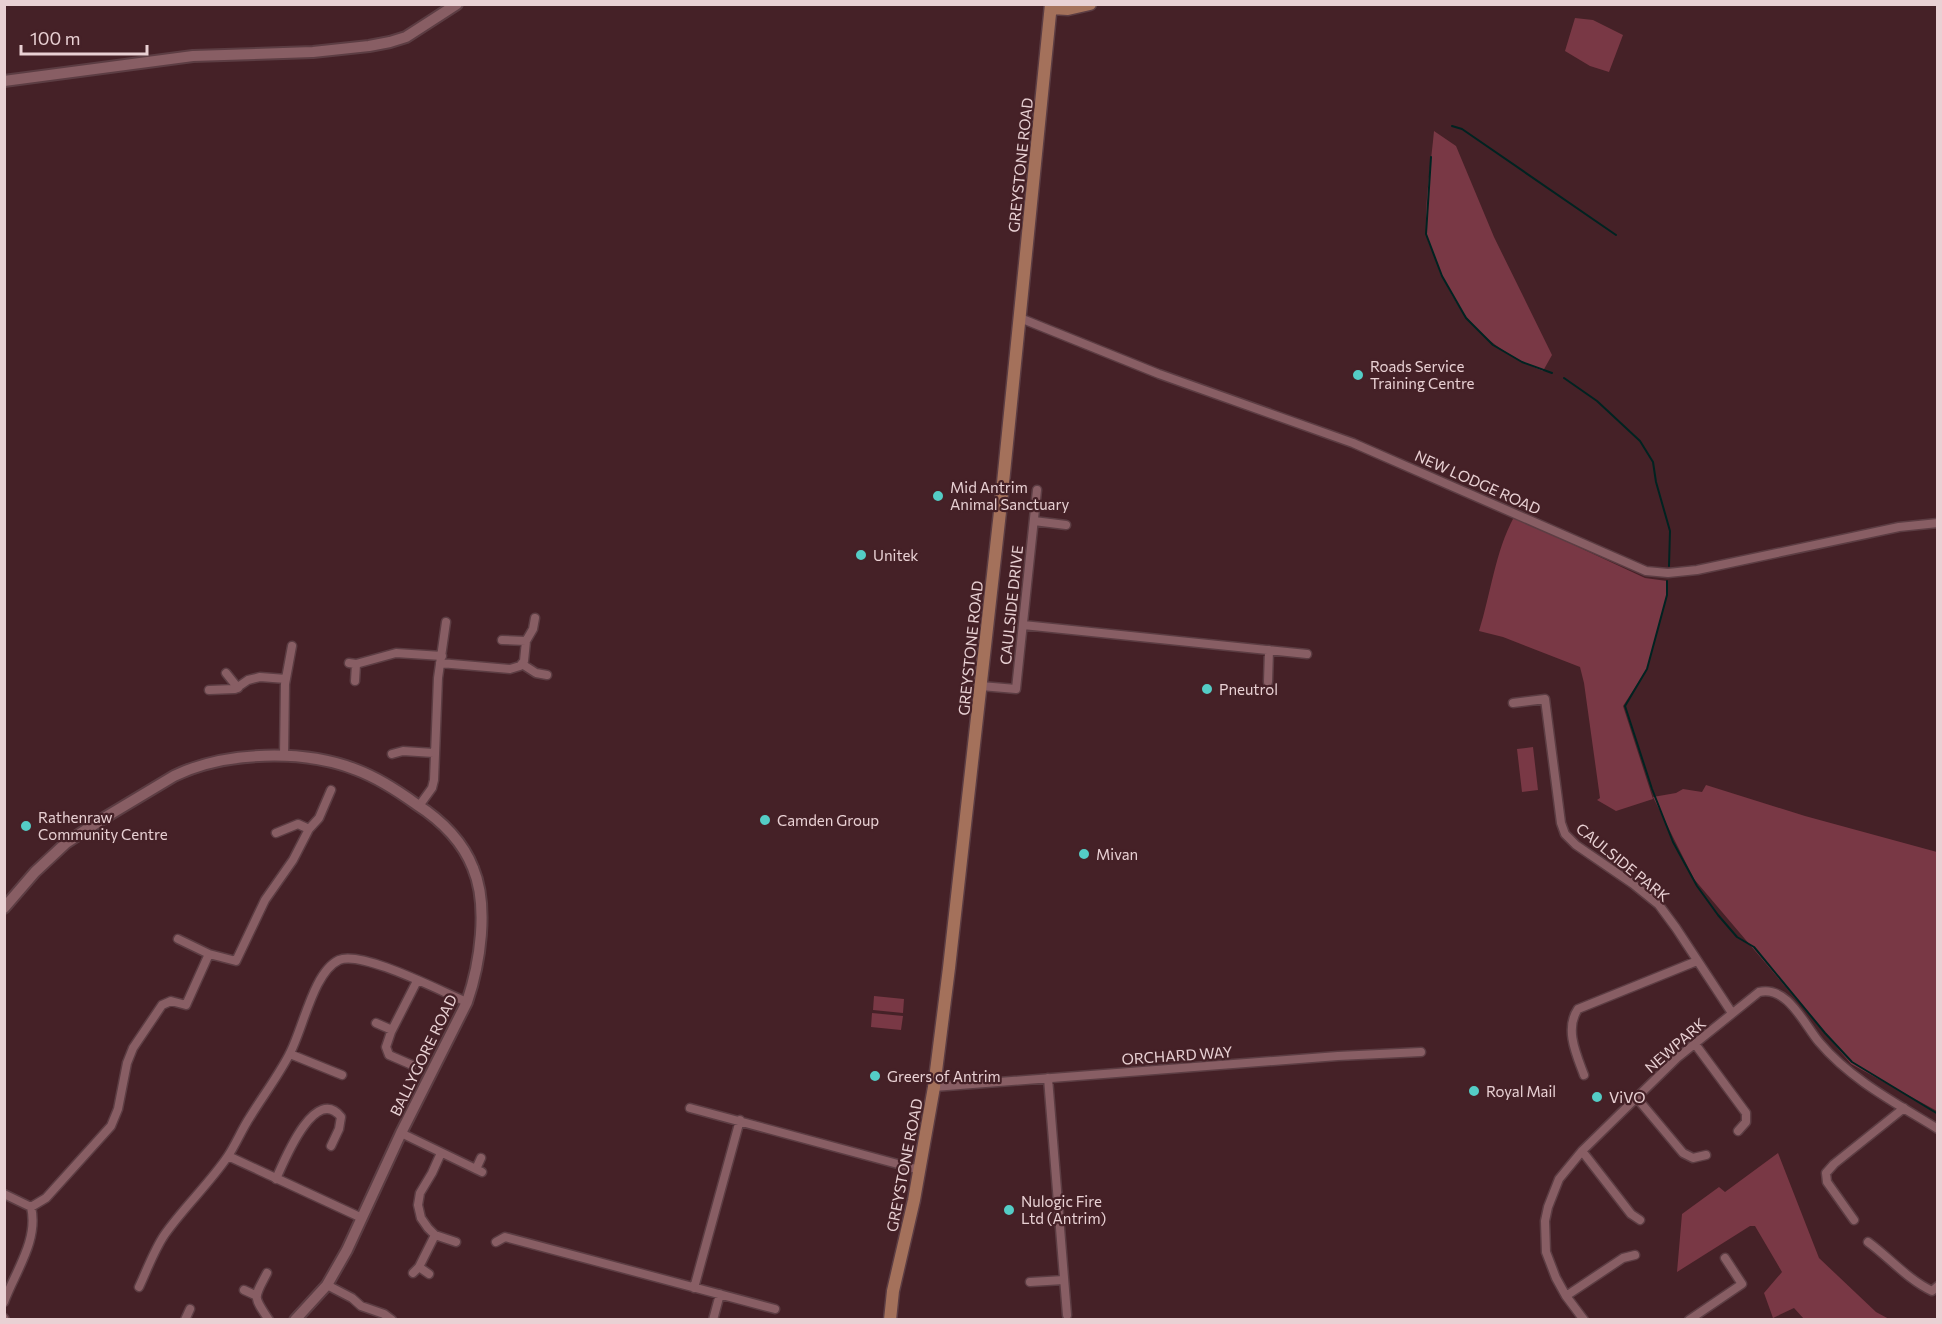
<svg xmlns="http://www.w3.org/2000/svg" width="1942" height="1324" viewBox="0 0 1942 1324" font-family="Commissioner,sans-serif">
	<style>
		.green { fill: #793845 }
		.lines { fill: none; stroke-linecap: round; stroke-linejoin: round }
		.stream { stroke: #002321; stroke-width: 2 }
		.minor-casing { stroke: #5c3d43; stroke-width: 11 }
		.tertiary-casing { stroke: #5c3d43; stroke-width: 14 }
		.secondary-casing { stroke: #5c3d43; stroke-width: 15 }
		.minor { stroke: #885e64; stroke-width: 8 }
		.tertiary { stroke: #885e64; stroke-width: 10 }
		.secondary { stroke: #a4715b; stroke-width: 12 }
		.poi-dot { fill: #54cdc6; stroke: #452127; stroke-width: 2 }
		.labels { text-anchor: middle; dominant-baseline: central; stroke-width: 4.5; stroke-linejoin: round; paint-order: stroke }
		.street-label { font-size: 15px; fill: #e9d1d4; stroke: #452127 }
		.poi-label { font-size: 15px; fill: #e9d1d4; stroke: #452127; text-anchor: start }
	</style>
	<rect width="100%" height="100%" fill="#452127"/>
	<!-- green -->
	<path class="green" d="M1575 18 1593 20 1623 35 1609 72 1590 66 1565 51Z
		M1434 131 1456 146 1494 237 1552 355 1543 371C1489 349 1458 318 1437 263 1434 253 1427 242 1426 232 1425 199 1431 164 1434 131Z
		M1514 517 1645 578 1667 581V595L1647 669 1623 706 1653 799 1616 811 1597 800 1600 798 1584 683 1580 667 1503 637 1479 631C1491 593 1495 552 1514 517Z
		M1533 747 1538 790 1522 792 1517 749Z
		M1706 785 1805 816 1937 852V1111L1851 1064 1694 879 1653 797 1676 793 1683 789 1702 792Z
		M874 996 904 999 903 1013 873 1010Z
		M872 1013 903 1016 901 1030 871 1027Z
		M1778 1153 1819 1258 1876 1312 1889 1319H1804L1794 1308 1773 1318 1764 1293 1782 1272 1755 1226H1750L1677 1272 1682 1214 1719 1187 1725 1192Z"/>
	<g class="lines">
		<!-- stream -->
		<path class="stream" d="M1452 126 1462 129 1616 235
			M1431 157 1426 234 1442 276 1466 318 1493 345 1522 362 1552 373
			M1564 378 1597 401 1640 441 1653 462 1656 482 1670 531 1669 566
			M1667 581V595L1647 669 1625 706 1652 789 1673 842 1697 886 1718 915 1737 937 1754 947 1825 1033 1852 1062 1938 1114"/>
		<defs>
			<path id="minor" d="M1020 318 1159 374 1353 443 1646 571 1668 573 1697 570 1899 527 1938 523
				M1034 521 1066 525
				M1023 625 1307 654
				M502 640 526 641
				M349 663 356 664 396 653 442 656
				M440 663 510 669 520 666 524 661 526 641 533 629 535 618
				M522 664 536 673 547 675
				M226 673 238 688
				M355 681 356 664
				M1268 682 1269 650
				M981 686 1016 689 1037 490
				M209 690 235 689 248 680 260 677 286 679
				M1513 703 1545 699 1561 823 1565 834 1576 845 1633 884 1659 905 1676 928 1732 1013
				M392 754 403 751 434 753
				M284 756 285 684 292 646
				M419 806 432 788 434 780 438 678 446 622
				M276 833 298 824 309 829
				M178 939 209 954
				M376 1023 392 1030
				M1695 1044 1746 1113V1122L1738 1131
				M290 1054 342 1075
				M412 1065 389 1055 386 1047 391 1032 417 981
				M1584 1075C1577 1056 1564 1029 1578 1009L1697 961
				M1048 1078 1067 1315
				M934 1087 1338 1056 1421 1052
				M1636 1097 1683 1153 1693 1158 1706 1155
				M690 1108 920 1170
				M401 1133 482 1172
				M1582 1151 1631 1214 1640 1220
				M441 1153 432 1173 420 1193 418 1205 421 1218 428 1228 435 1235 456 1242
				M228 1156 362 1218
				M476 1169 481 1158
				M276 1179C284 1161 315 1084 341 1117L339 1129 331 1146
				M4 1194 31 1207C39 1240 15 1272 4 1302
				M31 1207 46 1198 111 1126 118 1109 127 1063 133 1048 162 1005 171 1001 186 1005 209 954 236 961 265 900 293 860 309 829 319 818 331 790
				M1854 1220 1827 1182 1826 1173 1834 1164 1904 1108
				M496 1242 505 1237 775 1309
				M1868 1242C1890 1258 1907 1279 1932 1291L1938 1286
				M419 1267 429 1274
				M267 1273C254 1298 252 1295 269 1320
				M413 1273 419 1267 435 1235
				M1030 1282 1064 1280
				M327 1285 352 1298 361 1306 384 1314 392 1320
				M139 1287C147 1270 154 1250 165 1234 184 1207 209 1184 228 1156 236 1144 242 1129 250 1117 263 1096 278 1076 289 1055 303 1030 313 972 339 960 362 950 442 992 467 1002
				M694 1288 740 1120
				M244 1290 255 1295
				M1566 1296 1623 1258 1635 1255
				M4 1318 5 1320
				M185 1320 190 1309
				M713 1320 720 1294
				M1584 1320 1566 1296 1556 1278 1546 1252 1545 1221 1548 1207 1559 1179 1582 1151 1677 1058 1759 992C1787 985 1804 1024 1819 1042 1851 1080 1896 1103 1938 1129
				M1689 1320 1742 1284 1725 1258"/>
			<path id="tertiary" d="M4 81 193 56 313 52 369 46 390 42 406 37 457 4
				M4 908 35 872 66 843 104 818 174 776C225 751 304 749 357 770 378 778 398 791 416 804 441 820 462 840 473 868 489 906 480 964 467 1002L401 1133 347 1250 327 1285 295 1320"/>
			<path id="secondary" d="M1051 8 1068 9 1090 4
				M890 1320 893 1291 914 1200 934 1087 949 968 1001 503 1051 4"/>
		</defs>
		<!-- minor casing -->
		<use href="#minor" class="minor-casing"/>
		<!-- tertiary casing -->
		<use href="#tertiary" class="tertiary-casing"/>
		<!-- secondary casing -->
		<use href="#secondary" class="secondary-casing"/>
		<!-- minor -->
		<use href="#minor" class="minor"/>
		<!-- tertiary -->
		<use href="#tertiary" class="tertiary"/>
		<!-- secondary -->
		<use href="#secondary" class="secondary"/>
	</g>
	<!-- markers -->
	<g class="poi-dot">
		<circle cx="1358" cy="375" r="6"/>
		<circle cx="938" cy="496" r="6"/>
		<circle cx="861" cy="555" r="6"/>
		<circle cx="1207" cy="689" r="6"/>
		<circle cx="765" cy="820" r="6"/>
		<circle cx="26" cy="826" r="6"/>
		<circle cx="1084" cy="854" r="6"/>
		<circle cx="875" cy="1076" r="6"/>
		<circle cx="1474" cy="1091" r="6"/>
		<circle cx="1597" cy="1097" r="6"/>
		<circle cx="1009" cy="1210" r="6"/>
	</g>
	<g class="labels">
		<!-- street labels -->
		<g class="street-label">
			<text transform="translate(1020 165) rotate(-84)">GREYSTONE ROAD</text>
			<text transform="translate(1478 482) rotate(24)">NEW LODGE ROAD</text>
			<text transform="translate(1011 605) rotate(-84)">CAULSIDE DRIVE</text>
			<text transform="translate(970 648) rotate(-84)">GREYSTONE ROAD</text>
			<text transform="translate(1623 862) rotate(39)">CAULSIDE PARK</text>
			<text transform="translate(1675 1045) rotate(-41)">NEWPARK</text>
			<text transform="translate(423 1055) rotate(-64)">BALLYGORE ROAD</text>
			<text transform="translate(1177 1055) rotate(-4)">ORCHARD WAY</text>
			<text transform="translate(904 1165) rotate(-79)">GREYSTONE ROAD</text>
		</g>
		<!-- poi labels -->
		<g class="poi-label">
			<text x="1370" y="366">Roads Service<tspan x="1370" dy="17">Training Centre</tspan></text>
			<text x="950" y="487">Mid Antrim<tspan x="950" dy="17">Animal Sanctuary</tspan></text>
			<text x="873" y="555">Unitek</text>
			<text x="1219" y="689">Pneutrol</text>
			<text x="38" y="817">Rathenraw<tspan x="38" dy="17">Community Centre</tspan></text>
			<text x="777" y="820">Camden Group</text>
			<text x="1096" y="854">Mivan</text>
			<text x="887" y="1076">Greers of Antrim</text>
			<text x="1486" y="1091">Royal Mail</text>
			<text x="1609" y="1097">ViVO</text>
			<text x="1021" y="1201">Nulogic Fire<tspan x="1021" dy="17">Ltd (Antrim)</tspan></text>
		</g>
	</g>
	<!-- border -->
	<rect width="1942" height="1324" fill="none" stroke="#e9d1d4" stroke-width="12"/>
	<!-- scale -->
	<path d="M21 45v9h126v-9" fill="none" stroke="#e9d1d4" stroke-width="3"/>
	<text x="30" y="45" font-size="18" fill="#e9d1d4" stroke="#452127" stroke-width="4.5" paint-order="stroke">100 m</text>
</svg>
